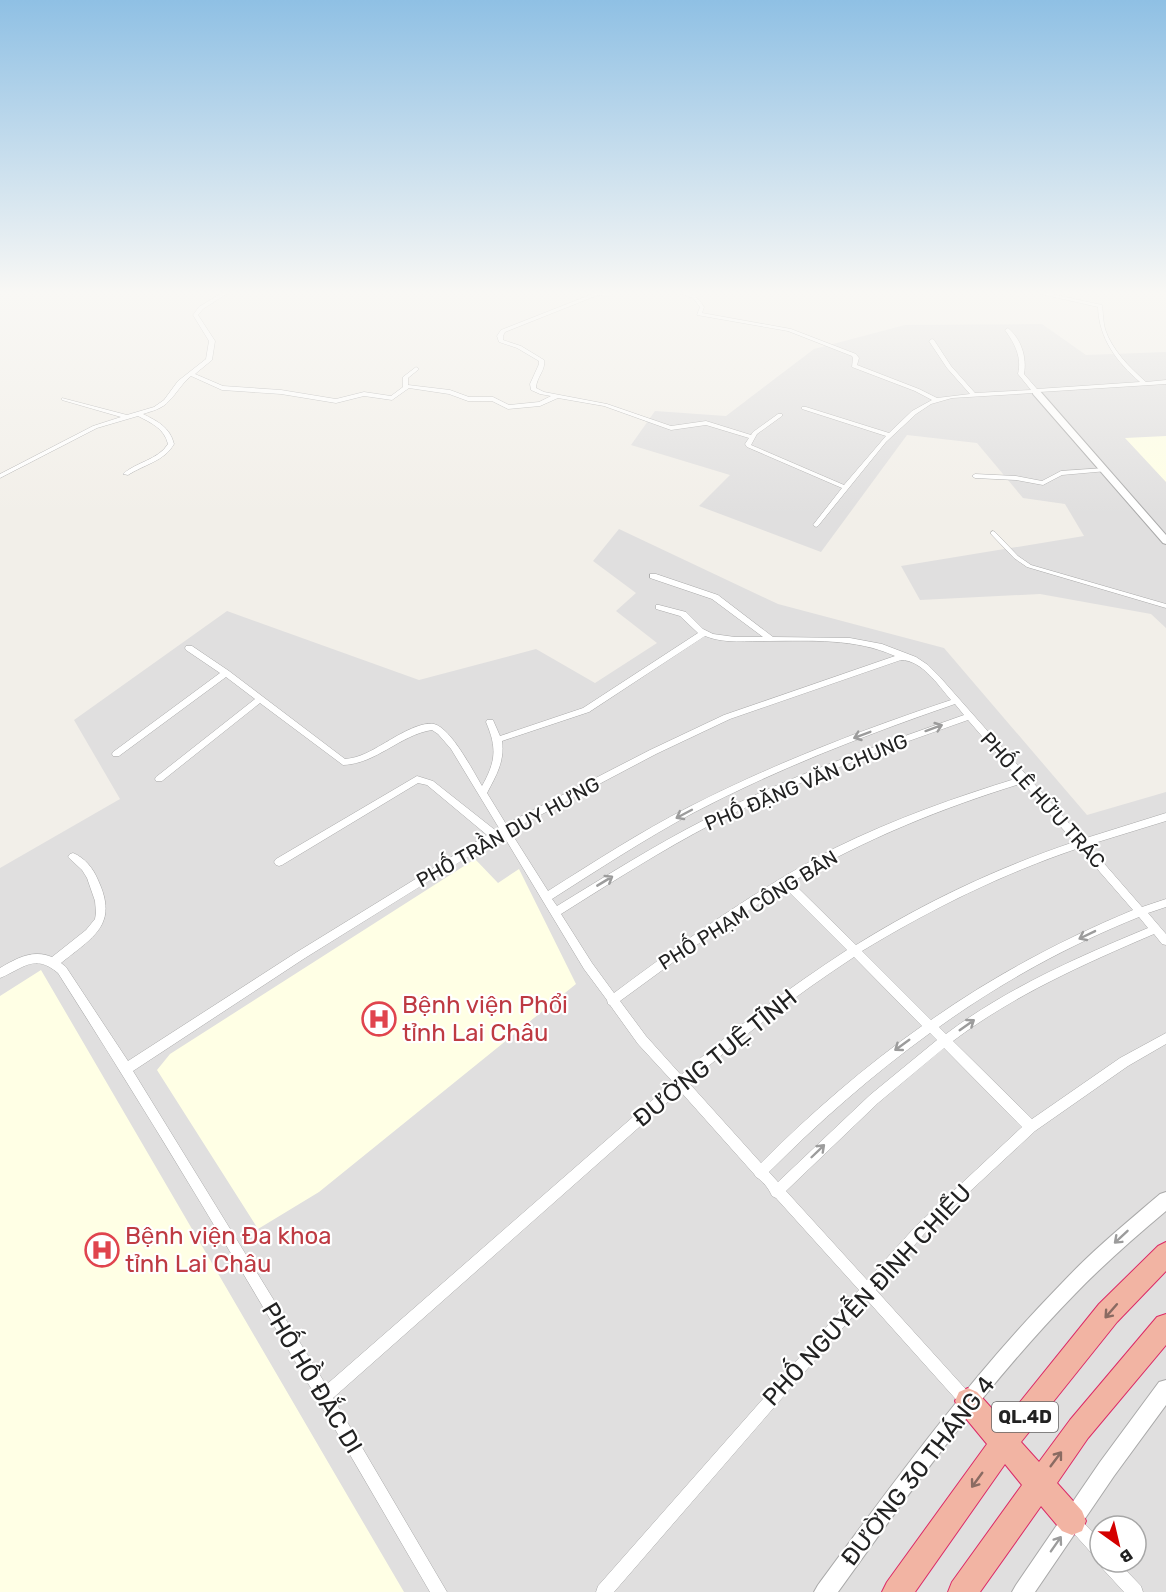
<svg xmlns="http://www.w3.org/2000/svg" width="1166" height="1592" viewBox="0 0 1166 1592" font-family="Rubik,sans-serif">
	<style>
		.residential { fill: #e0dfdf; fill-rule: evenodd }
		.education { fill: #ffffe5 }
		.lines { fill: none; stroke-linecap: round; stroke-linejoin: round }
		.minor-casing { stroke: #a9a9a9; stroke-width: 1 }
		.tertiary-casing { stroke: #a9a9a9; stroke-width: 2 }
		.trunk-casing { stroke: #dc2a67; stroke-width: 2 }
		.minor { fill: #fff; fill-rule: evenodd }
		.tertiary { fill: #fff; fill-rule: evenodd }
		.trunk { fill: #f2b4a3; fill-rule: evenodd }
		.oneway { stroke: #9c9c9c }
		.oneway2 { stroke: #8a6b62 }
		.labels { text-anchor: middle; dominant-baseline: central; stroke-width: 4.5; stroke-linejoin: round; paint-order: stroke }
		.shield { fill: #fff; stroke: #646464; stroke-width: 1.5 }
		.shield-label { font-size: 18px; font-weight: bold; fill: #222 }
		.street-label { font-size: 20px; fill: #222; stroke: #fff }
		.near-health-label { font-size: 24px; fill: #be3a42; stroke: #fff; text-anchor: start }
		.near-street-label { font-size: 24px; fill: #222; stroke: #fff }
	</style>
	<rect width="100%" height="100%" fill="#f2efe9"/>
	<!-- residential -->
	<path class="residential" d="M1042 324 1086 355 1166 352V628L1151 614 1040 594 920 600 901 566 1084 536 1065 504 1023 498 977 443 907 435 821 552 699 506 730 475 631 445 655 411 726 416 814 349 905 325Z
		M619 529 778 604 944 648 1087 815 1166 792V1592H0V868L120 799 74 720 227 611 419 680 536 649 595 683 657 643 616 611 636 593 593 561ZM1100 1526H1136V1562H1100Z"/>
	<!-- education -->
	<path class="education" d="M1166 436V482L1125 438Z
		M475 859 498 883 519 869 576 984 319 1192 258 1229 157 1070 170 1054Z
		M41 970 353 1505 404 1592H0V996Z"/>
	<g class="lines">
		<defs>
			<path id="minor" d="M225 291H231L203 309 198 315 215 341 212 360 195 374 223 386 281 390 336 399 364 392 391 396 403 387V377L416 367 419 369 408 378V385L450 390 469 397H493L509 405 539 402 551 396 540 394 531 390 530 384 539 364V361L517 348 499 342 497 336 501 330 595 293 608 294 611 291H617L609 296 598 295 505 332 503 336V340L521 346 544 360C546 370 536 378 536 388L544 392 607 404 671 426 706 421 751 435 753 432 778 414H782V416L757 434 751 445 844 485 886 436 802 409V407H806L889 433 912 411 932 400 915 391 852 367 853 358 852 356 788 331 697 315 700 307 693 298 673 291C689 291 696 294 704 307L702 313 791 329 856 354 859 358 857 365 919 389 937 398 970 394 947 368 929 341 932 339 934 340 951 366 975 393 1031 390 1018 374C1022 357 1015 344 1005 330L1008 328C1021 339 1027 357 1024 374L1037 389 1140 382C1117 362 1099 339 1098 307L1032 292 1038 291 1102 305C1103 313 1103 321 1105 329 1112 350 1129 367 1146 382L1166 380V384L1039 392 1036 394 1034 393 952 398 931 404 916 414 886 442 818 526 816 527 813 525 842 488 747 447 745 444 749 438 706 425 671 430 604 406 558 398 540 406 508 409 492 401H468L449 394 409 388 392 400 364 396 336 403 281 394 222 390 191 376C182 383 177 393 169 401 162 409 152 411 143 414 157 421 170 427 174 444 165 461 143 465 128 475L123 474C136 462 158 460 168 444 164 428 151 423 138 416L97 428 0 478V474L93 426 121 417 62 400V398L127 415 154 407 164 400 178 381 206 359 209 341 193 315 199 307Z
				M1105 468 1107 469V471L1062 475 1043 485 1016 480 975 478 972 476 975 474 1016 476 1042 481 1061 471Z
				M993 531 995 532 1018 556 1031 565 1166 604V608L1027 567 1014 558 991 534V532Z
				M650 574H656L718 595 773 637 850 638 882 644 916 657 928 665 939 676 1083 839 1166 813V821L1088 845 1142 907 1166 899V907L1148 913 1166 934V945L1162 944 1154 934C1084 964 1014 995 953 1041L1032 1119 1120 1058 1166 1033V1044L1128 1066 1035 1131 924 1234 876 1290 971 1395 973 1400 971 1405 966 1407 961 1405 867 1300 614 1592H596L598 1586 859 1290 776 1198 772 1196C769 1189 763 1181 756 1177L754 1174 680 1091 333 1398 447 1592H430C309 1384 188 1176 58 973 34 953 24 968 0 978V968C17 958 33 949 52 957L86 930 95 919 96 913 95 901 87 878 82 870 68 857 70 854 73 853C85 858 93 868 98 880 119 925 93 937 61 963L66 967 128 1061 297 952 487 835 427 785 418 783 282 865 279 866 276 865 274 862 276 859 417 776 433 781 495 830 499 828 451 749 438 734 432 730C400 735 376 764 343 765L260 703 162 781H156L155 779 156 777 255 699 226 677 119 756H113L112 754 113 752 220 673 186 650 185 648 186 646H192L229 671 345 759C359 758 371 751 383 744 395 737 420 721 434 724 451 728 473 771 482 786 496 761 497 748 486 722L487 720H493L500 736 583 708 698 633 680 616 656 609V605H659L686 612 703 629 713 634 735 637H763L712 599 650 578ZM705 636C724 644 748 641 769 641 811 641 855 638 895 656L724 715 650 750 506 824 487 793C496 776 505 761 502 741L589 712ZM901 660C922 660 938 685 951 700 861 730 773 764 689 807 640 832 594 862 548 891L510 831 656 754 730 719ZM955 704 964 715C877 746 788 776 706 819 655 845 606 876 557 906L552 899C599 869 645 839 693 813 777 769 865 735 955 704ZM968 720 1018 778C956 797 894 819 835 848 757 889 685 940 614 993L592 963 561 914C612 882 662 850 714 823 796 781 882 750 968 720ZM1023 783 1074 842C997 868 925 902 856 945L792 882C865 839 942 808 1023 783ZM503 835 584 969 607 1000 608 1004 610 1005 638 1044 673 1082 326 1385 133 1071 305 958ZM1079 848 1133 910C1063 939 993 976 931 1020L862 951C931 909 1002 874 1079 848ZM784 887 847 950C789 988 733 1029 681 1075L646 1036 620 1001 698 944ZM1139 917 1148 928C1078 957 1007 988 946 1034L939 1027C1000 983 1069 945 1139 917ZM854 957 922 1026C864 1067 811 1113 761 1163L689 1083C741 1037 796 995 854 957ZM930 1033 937 1040 870 1095 778 1182 769 1172C819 1122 872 1075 930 1033ZM944 1048 1022 1127 916 1226 867 1280 786 1191 878 1103Z
				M1074 1515 1079 1518 1100 1540V1560L1095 1557 1069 1528 1066 1523 1069 1518Z
				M1100 1562H1118L1141 1586 1143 1592H1124L1102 1568Z"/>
			<path id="tertiary" d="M1033 390H1039L1166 535V544L1163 543 1033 394Z
				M1166 1192V1211C1135 1237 1104 1264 1075 1294 986 1385 912 1489 838 1592H814L818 1585C895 1480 971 1376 1062 1283 1092 1251 1126 1223 1160 1194Z
				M1166 1380V1405L1114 1476 1035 1592H1012L1016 1585 1100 1462 1159 1382Z"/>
			<path id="trunk" d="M1166 1242V1271L1117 1322 1021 1442 1039 1462 1070 1420 1157 1317 1166 1314V1345L1088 1438 1057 1483 1082 1511 1086 1521 1082 1531 1072 1535 1062 1531 1041 1506 980 1592H948L952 1582 1022 1485 1005 1464 915 1592H882L887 1582 987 1444 959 1410 955 1401 959 1392 968 1388 977 1392 1004 1422 1099 1304 1158 1246Z"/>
		</defs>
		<!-- minor casing -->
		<use href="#minor" class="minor-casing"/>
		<!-- tertiary casing -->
		<use href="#tertiary" class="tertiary-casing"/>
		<!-- trunk casing -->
		<use href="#trunk" class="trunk-casing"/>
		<!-- minor -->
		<use href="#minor" class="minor"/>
		<!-- tertiary -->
		<use href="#tertiary" class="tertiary"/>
		<!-- trunk -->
		<use href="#trunk" class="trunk"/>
	</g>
	<!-- one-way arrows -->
	<defs><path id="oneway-shaft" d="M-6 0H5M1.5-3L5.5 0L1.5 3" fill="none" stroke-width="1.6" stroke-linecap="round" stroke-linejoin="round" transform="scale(1.5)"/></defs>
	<g class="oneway">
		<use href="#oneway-shaft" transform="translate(934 728) rotate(-20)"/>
		<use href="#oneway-shaft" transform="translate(862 735) rotate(159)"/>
		<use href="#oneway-shaft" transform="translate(684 814) rotate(152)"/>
		<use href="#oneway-shaft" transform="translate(605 881) rotate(-31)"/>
		<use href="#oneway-shaft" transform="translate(1087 935) rotate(154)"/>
		<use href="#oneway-shaft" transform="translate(967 1025) rotate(-35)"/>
		<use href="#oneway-shaft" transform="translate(902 1045) rotate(144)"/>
		<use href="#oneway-shaft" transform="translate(818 1151) rotate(-44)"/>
		<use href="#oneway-shaft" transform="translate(1121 1237) rotate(137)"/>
		<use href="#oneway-shaft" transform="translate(1056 1544) rotate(-55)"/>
	</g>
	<g class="oneway2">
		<use href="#oneway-shaft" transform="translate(1111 1311) rotate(131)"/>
		<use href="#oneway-shaft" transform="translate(1056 1459) rotate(-53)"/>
		<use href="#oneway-shaft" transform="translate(977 1480) rotate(126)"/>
	</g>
	<!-- sky -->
	<linearGradient id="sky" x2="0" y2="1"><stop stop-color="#8fc0e4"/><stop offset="0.57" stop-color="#f9f8f5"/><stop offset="1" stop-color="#f9f8f5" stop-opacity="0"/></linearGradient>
	<rect width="1166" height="514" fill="url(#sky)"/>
	<!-- icons -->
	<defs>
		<symbol id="hospital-ring" viewBox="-11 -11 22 22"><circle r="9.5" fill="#fff" stroke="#e0444e" stroke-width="1.5"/><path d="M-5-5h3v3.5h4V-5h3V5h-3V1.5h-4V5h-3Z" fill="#e0444e"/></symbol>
	</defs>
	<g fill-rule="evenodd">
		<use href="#hospital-ring" x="360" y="1000" width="38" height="38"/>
		<use href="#hospital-ring" x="83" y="1231" width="38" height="38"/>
	</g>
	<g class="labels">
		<!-- shield labels -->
		<rect class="shield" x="992" y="1402" width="66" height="30" rx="4.5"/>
		<g class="shield-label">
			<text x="1025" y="1417">QL.4D</text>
		</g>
		<!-- street labels -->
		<g class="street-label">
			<text transform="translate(806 782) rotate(-23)">PHỐ ĐẶNG VĂN CHUNG</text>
			<text transform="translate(1043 800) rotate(48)">PHỐ LÊ HỮU TRÁC</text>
			<text transform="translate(508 832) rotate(-29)">PHỐ TRẦN DUY HƯNG</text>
			<text transform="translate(748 910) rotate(-32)">PHỐ PHẠM CÔNG BÂN</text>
		</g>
		<!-- near-health labels -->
		<g class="near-health-label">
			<text x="402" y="1005">Bệnh viện Phổi<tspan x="402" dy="28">tỉnh Lai Châu</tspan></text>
			<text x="125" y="1236">Bệnh viện Đa khoa<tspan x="125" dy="28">tỉnh Lai Châu</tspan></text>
		</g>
		<!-- near-street labels -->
		<g class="near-street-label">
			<text transform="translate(715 1058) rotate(-39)">ĐƯỜNG TUỆ TĨNH</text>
			<text transform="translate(867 1295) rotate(-47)">PHỐ NGUYỄN ĐÌNH CHIỂU</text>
			<text transform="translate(312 1378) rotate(59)">PHỐ HỒ ĐẮC DI</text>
			<text transform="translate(918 1471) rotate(-52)">ĐƯỜNG 30 THÁNG 4</text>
		</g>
	</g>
	<!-- north arrow -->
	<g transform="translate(1118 1544) rotate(146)"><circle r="28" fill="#ffffff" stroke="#a7a7a7" stroke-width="1.5"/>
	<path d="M0-4.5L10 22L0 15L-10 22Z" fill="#d40000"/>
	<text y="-9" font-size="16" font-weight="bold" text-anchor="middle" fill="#222222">B</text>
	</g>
</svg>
